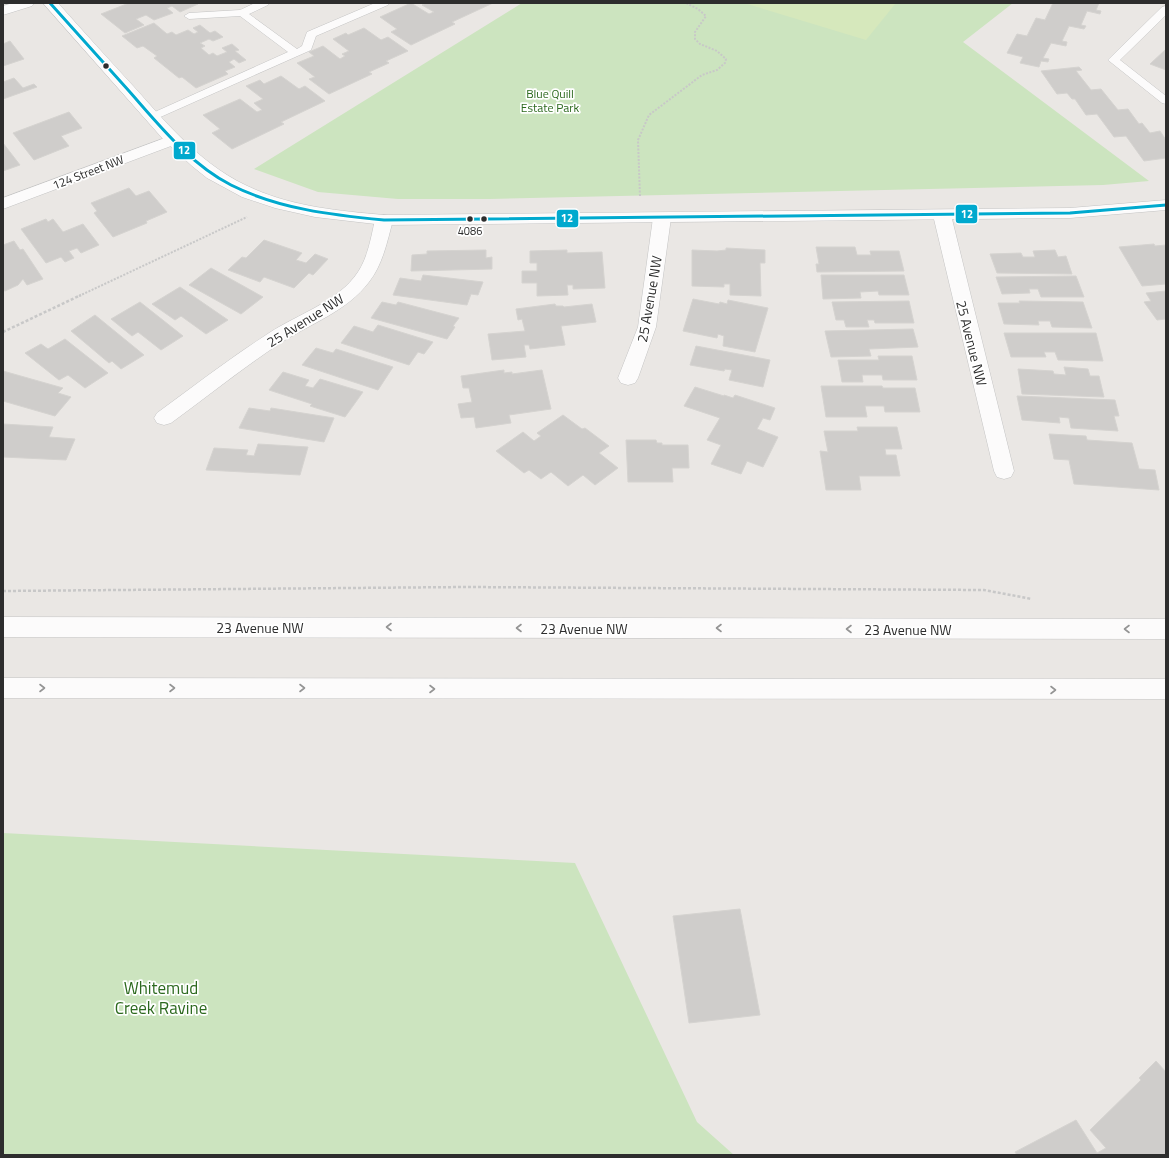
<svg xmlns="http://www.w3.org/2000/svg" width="1169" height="1158" viewBox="0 0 1169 1158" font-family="'Titillium Web',sans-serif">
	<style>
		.green { fill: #cce4bf }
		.pitch { fill: #d6e8bc }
		.building { fill: #cfcdcb; stroke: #d5d3d0 }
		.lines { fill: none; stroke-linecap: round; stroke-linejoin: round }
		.service-casing { stroke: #c4c4c4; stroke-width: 1 }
		.minor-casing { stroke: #c4c4c4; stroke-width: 1 }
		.tertiary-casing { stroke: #c4c4c4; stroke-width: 1 }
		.secondary-casing { stroke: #c4c4c4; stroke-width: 1 }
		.path-far1 { stroke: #c8c8c8; stroke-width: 2; stroke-dasharray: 2 1.5; stroke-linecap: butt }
		.path { stroke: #c8c8c8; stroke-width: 2.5; stroke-dasharray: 3 2; stroke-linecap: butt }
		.service { fill: #fcfbfb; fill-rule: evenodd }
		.minor { fill: #fcfbfb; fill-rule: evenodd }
		.tertiary { fill: #fcfbfb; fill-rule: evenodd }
		.secondary { fill: #fcfbfb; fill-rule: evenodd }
		.bus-1-casing { stroke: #fff; stroke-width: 5 }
		.bus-1 { stroke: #00a9ce; stroke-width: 3 }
		.oneway { stroke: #949494 }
		.bus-dot { fill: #2d2d2d; stroke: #fff; stroke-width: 1.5 }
		.labels { text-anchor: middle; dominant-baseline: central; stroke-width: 3.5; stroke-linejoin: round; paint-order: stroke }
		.far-bus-label { font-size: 11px; fill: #2d2d2d; stroke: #fff }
		.far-park-label { font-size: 12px; fill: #2c691e; stroke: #fff }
		.far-street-label { font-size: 12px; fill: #2d2d2d; stroke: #fff }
		.street-label { font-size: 14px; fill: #2d2d2d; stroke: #fff }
		.near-park-label { font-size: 17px; fill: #2c691e; stroke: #fff }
		.line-badge { stroke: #fff; stroke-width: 1.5 }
		.badge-label { font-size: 11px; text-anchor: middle; font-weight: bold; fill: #fff }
	</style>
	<rect width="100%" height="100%" fill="#eae7e4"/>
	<!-- green -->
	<path class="green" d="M522 3H1013L963 42 1149 181 1103 185 490 199H398L318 192 254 169Z
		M3 833 575 863 697 1122 734 1155H3Z"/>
	<!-- pitch -->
	<path class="pitch" d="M744 3H896L866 40Z"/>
	<!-- building -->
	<path class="building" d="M129 3H196L198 4 180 12 172 6 167 8 173 13 154 20 146 15 136 19 144 25 125 33 101 14Z
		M411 3 429 14 434 12 422 5 426 3H493L452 22 455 24 411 45 391 32 397 29 380 17Z
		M1053 3H1099L1096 10 1101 11 1100 14 1087 11 1081 25 1086 26 1084 29 1069 26 1062 41 1067 42 1066 46 1051 43 1043 58 1049 59 1048 62 1041 61 1039 67 1020 63 1023 57 1007 53 1017 34 1027 36 1036 18 1045 20Z
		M154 23 167 34 172 32 176 35 188 30 194 34 198 32 193 28 200 25 210 33 215 31 223 37 213 41 209 39 200 43 205 46 201 48 209 55 213 53 217 56 227 52 222 48 232 44 239 50 235 51 246 60 239 63 234 59 229 62 235 67 225 71 228 74 196 88 182 77 179 78 154 58 157 56 143 46 137 48 122 36Z
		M364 28 381 40 388 37 408 51 386 61 389 63 369 72 372 74 329 94 309 79 315 77 297 63 314 56 309 52 323 46 340 59 345 56 342 54 349 51 333 39 346 33 348 35Z
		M10 41 24 59 3 66V44Z
		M1165 50 1166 70 1150 64Z
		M1079 67 1082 70 1076 71 1091 90 1101 89 1118 110 1128 109 1139 124 1142 123 1150 133 1160 131 1166 140V158L1144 161 1126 136 1114 137 1097 114 1086 115 1075 99H1072L1067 93 1057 94 1041 71Z
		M281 76 299 89 305 86 325 101 281 122 284 124 232 149 212 133 220 129 203 115 240 99 257 112 262 110 254 103 263 99 246 86 260 80 264 84Z
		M14 78 23 88 34 84 37 87 3 99V82Z
		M69 112 82 128 61 136 69 146 34 160 13 133Z
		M3 143 20 165 3 171Z
		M129 188 136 196 149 191 167 212 146 221 147 223 113 237 94 213 97 211 91 203Z
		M46 219 48 222 53 219 63 232 83 224 99 245 81 253 77 248 69 251 74 258 65 262 61 257 46 263 21 229Z
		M264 240 302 253 296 260 306 263 315 254 328 259 313 275 309 273 294 288 264 277 260 282 228 270 242 257 246 258Z
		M14 241 20 250 23 249 43 279 27 285 23 279 18 285 5 291 3 290V245Z
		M1154 244 1155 246 1166 245V284L1142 286 1119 247Z
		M816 247H855L857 255H871L870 251H899L904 271 817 272 816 264H819Z
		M726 248 765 250V263H760L761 296 730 295V284H724V287L692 286V250L717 251 726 250Z
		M486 250V258L492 257V269L411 271 412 255 427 254V251Z
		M567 250V253L602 252 605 288 573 289V285H567L568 295 537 296V283H522V271H537V263H530V251Z
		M1055 250 1058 257 1066 256 1072 274 997 273 990 254 1021 253 1023 257H1035L1033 251Z
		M211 268 263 297 241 314 189 285Z
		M423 275 483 282 478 295 471 294 467 305 393 295 400 278 421 281Z
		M821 275H904L909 295H879L878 291 860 292 861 298 823 299Z
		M1076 276 1084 297H1041L1038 289H1029L1030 293 1002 294 996 277Z
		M180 287 228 320 206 334 181 316 175 320 152 304Z
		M1166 291V319L1157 320 1144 302 1151 301 1146 293Z
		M693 299 719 304 720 302 727 304 728 300 768 308 755 352 723 346 724 336 718 334 717 338 683 331Z
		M909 301 914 323H875L874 320H867L869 327H846L844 320H836L832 302Z
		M1019 301 1083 302 1092 328 1052 327 1050 321H1038L1039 325 1004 324 998 303H1020Z
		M140 302 183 336 161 350 138 332 132 336 111 319Z
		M382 302 396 305 398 302 459 318 453 326 455 327 447 339 371 318Z
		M555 304 556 306H563L564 307 592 304 596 322 561 326 565 345 530 349 529 345H524L526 357 492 360 488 334 525 331 522 319 518 320 516 309Z
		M95 315 144 355 121 369 112 361 109 363 71 331Z
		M378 325 433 342 424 354 418 352 409 365 341 343 354 326 373 332Z
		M913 329 918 347 869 349 871 356 831 357 825 331Z
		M1004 333H1096L1103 361 1058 360 1055 352H1044L1046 357H1011Z
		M65 339 108 373 85 388 68 375 59 380 25 353 41 344 48 349Z
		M696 346 770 360 763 387 729 380 732 370 725 369 724 371 690 365Z
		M316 348 333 353 336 349 393 367 378 390 302 365Z
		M878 356H912L917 380H883L882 375H862L863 382H842L838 360H879Z
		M1064 367 1088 369 1090 376H1099L1104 397 1022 394 1018 369 1053 371 1054 374 1066 375Z
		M504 370V373L512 372V374L542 370 551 409 509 415 511 423 476 428 474 417 461 418 458 404 472 402 469 388H463L461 376Z
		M3 371 63 388 58 393 71 397 55 416 3 401Z
		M283 372 309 380 305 386 313 388 320 379 363 392 345 417 310 406 312 404 269 390Z
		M821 386H882L883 388H915L920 412H885L884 406H865L867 417H826Z
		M695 387 724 396V395L733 398 735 395 775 408 770 420 763 418 757 429 778 437 763 467 747 461 741 474 711 464 721 445 707 440 720 418 684 406Z
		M1017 396 1115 400 1119 416H1114L1118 431 1071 428 1069 418 1059 417 1060 423 1022 420Z
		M249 408 270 411 271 408 334 418 324 442 239 428Z
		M563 415 582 429 585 428 609 446 599 453 618 468 595 485 583 475 568 486 551 472 541 479 529 470 524 473 496 451 523 432 534 441 541 436 537 433Z
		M3 424 53 427 49 437 75 439 66 460 3 457Z
		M857 427H897L902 449H885L886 455H896L900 476H859L861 490H826L820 451 828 452 824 431H858Z
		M1049 434 1086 436 1087 440 1132 443 1139 469 1155 470 1159 490 1074 484 1069 460 1054 459Z
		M626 440H656L657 443H662V445H688L689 468H672L673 482H628Z
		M258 444 308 447 300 475 206 470 214 448 248 450 246 455 254 456Z
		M740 909 760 1015 689 1023 673 916Z
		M1156 1061 1166 1072V1155H1017L1015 1152 1076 1120 1097 1153 1106 1148 1090 1130 1141 1080 1139 1078Z"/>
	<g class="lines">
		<defs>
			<path id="service" d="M255 3H269L268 5 249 14 297 49 302 46 307 32 375 3H389L388 5 316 36 311 50 156 119H148L146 117 148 115 288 52 240 16 189 19 184 16 189 13 240 10Z
				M1166 6V15L1120 60 1166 96V104L1162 103 1108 60 1162 7Z"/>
			<path id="minor" d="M13 3H34L32 6 3 15V6Z
				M173 135 179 137 181 140 179 143 3 209V198Z
				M942 210 948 211 951 215 1014 471 1011 477 1004 479 997 477 994 471 933 215 936 211Z
				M662 213 668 214 671 218 656 327 638 378 635 383 628 385 621 383 618 378 638 327 653 218 656 214Z
				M384 215 390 216 393 220C387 242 383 264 369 282 347 311 312 323 282 342 244 367 208 396 171 423L164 425 157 423 154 418 157 413C194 386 230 358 269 333 298 314 338 302 358 272 368 257 371 237 375 220L378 216Z"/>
			<path id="tertiary" d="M43 3H58C83 31 109 60 135 88 170 127 204 168 254 189 295 207 340 211 384 215L1070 208 1166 200V210L1070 218 384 225 315 217 275 208 242 197 207 178 192 166 163 139Z"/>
			<path id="secondary" d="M3 617 1166 619V639L3 637Z
				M3 678 1166 679V699L3 698Z"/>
		</defs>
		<!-- service casing -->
		<use href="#service" class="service-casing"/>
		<!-- minor casing -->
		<use href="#minor" class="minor-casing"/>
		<!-- tertiary casing -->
		<use href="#tertiary" class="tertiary-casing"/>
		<!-- secondary casing -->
		<use href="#secondary" class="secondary-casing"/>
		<!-- path-far1 -->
		<path class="path-far1" d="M640 196 638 140 649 115 702 75 717 70 725 63 726 59 717 51 700 44 695 39V32L706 16 698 9 686 3
			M79 296 247 217"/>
		<!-- path -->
		<path class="path" d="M3 332 81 295
			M3 591 466 587 984 590 1032 599"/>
		<!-- service -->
		<use href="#service" class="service"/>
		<!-- minor -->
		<use href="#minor" class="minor"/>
		<!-- tertiary -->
		<use href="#tertiary" class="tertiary"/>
		<!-- secondary -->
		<use href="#secondary" class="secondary"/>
		<defs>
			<path id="bus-1" d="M50 3C76 32 103 62 129 91 159 125 190 164 231 185 279 209 332 215 384 220L1070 213 1166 205"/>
		</defs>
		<!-- bus-1 casing -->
		<use href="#bus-1" class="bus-1-casing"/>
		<!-- bus-1 -->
		<use href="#bus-1" class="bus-1"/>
	</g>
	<!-- one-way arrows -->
	<defs><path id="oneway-chevron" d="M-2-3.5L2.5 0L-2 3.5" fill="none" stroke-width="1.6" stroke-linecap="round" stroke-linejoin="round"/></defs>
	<g class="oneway">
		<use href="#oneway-chevron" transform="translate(389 627) rotate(-180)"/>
		<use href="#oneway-chevron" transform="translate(519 628) rotate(-180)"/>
		<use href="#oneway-chevron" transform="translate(719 628) rotate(-180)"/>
		<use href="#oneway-chevron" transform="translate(849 629) rotate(-180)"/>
		<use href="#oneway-chevron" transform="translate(1127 629) rotate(180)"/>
		<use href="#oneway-chevron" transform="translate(42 688)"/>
		<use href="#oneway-chevron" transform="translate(172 688)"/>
		<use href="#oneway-chevron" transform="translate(302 688)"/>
		<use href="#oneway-chevron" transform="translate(432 689)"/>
		<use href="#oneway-chevron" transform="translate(1053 690)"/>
	</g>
	<!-- markers -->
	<g class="bus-dot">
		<circle cx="106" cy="66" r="3.5"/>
		<circle cx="470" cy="219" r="3.5"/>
		<circle cx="484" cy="219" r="3.5"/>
	</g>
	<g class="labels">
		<!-- far-bus labels -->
		<g class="far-bus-label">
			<text x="470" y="231">4086</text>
		</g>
		<!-- far-park labels -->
		<g class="far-park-label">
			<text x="550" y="93">Blue Quill<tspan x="550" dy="14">Estate Park</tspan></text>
		</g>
		<!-- far-street labels -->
		<g class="far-street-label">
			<text transform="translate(88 172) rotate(-21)">124 Street NW</text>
		</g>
		<!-- street labels -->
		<g class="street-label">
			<text transform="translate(649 299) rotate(-80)">25 Avenue NW</text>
			<text transform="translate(305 320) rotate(-32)">25 Avenue NW</text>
			<text transform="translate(972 343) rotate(76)">25 Avenue NW</text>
			<text x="260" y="627">23 Avenue NW</text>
			<text x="584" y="628">23 Avenue NW</text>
			<text x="908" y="629">23 Avenue NW</text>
		</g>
		<!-- near-park labels -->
		<g class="near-park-label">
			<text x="161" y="988">Whitemud<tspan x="161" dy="20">Creek Ravine</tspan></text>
		</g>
	</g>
	<g class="line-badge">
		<rect x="173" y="141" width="23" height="19" rx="4" fill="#00a9ce"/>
		<rect x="955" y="204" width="23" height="20" rx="4" fill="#00a9ce"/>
		<rect x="556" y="209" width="23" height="19" rx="4" fill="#00a9ce"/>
	</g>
	<g class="badge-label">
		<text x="184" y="154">12</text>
		<text x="967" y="218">12</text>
		<text x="567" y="222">12</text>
	</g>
	<!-- border -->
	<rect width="1169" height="1158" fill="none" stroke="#2d2d2d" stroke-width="8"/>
</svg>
